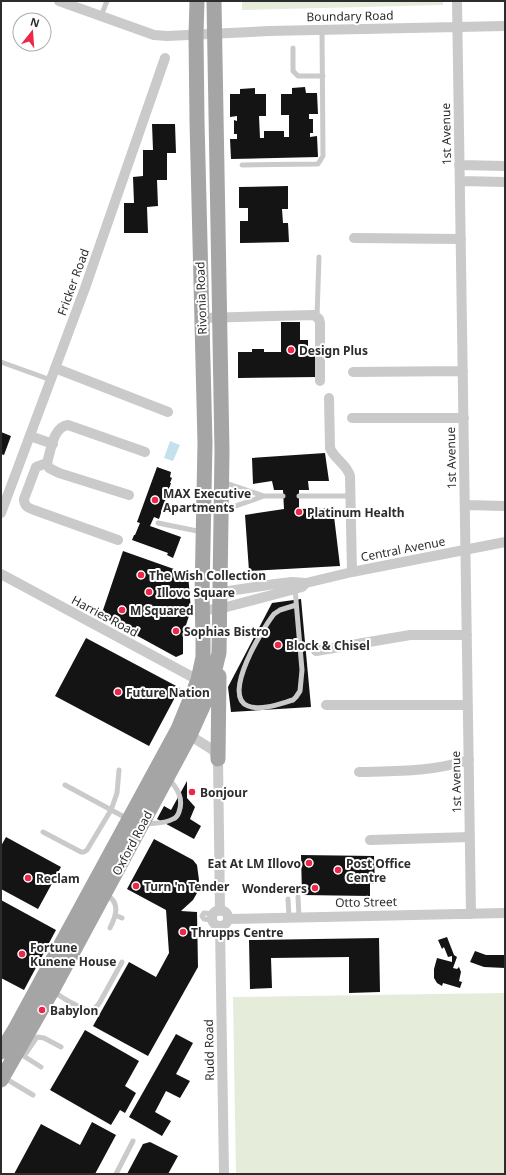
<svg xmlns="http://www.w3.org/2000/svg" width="506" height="1175" viewBox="0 0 506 1175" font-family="'Noto Sans',sans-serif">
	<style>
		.green { fill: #e5ecda }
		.water { fill: #c5e1ed }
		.building { fill: #141414 }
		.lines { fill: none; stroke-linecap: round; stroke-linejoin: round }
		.service { stroke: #cacaca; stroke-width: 5 }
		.minor { stroke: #cacaca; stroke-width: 10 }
		.primary { stroke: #a5a5a5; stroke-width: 15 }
		.poi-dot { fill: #ed2747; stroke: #fff; stroke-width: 1.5 }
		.labels { text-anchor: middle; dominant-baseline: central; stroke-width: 4; stroke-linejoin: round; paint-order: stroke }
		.street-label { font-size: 12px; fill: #2d2d2d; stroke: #fff }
		.poi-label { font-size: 12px; font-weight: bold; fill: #2d2d2d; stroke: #fff; text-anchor: start }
	</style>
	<rect width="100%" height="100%" fill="#fff"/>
	<!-- green -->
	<path class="green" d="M242 1H443V5L242 10Z
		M505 993V1174H236L233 997Z"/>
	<!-- water -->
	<path class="water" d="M170 441 180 445 173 461 164 458Z"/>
	<!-- building -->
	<path class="building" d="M305 87 306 93H317L318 114H309V119H313V133H310V137L317 136 318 157 231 159 230 139H237V134H234V120L237 121V116L230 117V94H240V89L255 88V94H266V116H259L260 138H264V131H284V137H289V115H281V94H292V88Z
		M152 124H175L176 153H167V180H157L158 206 147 207 148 233H124V203H134L133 177 143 176V150H153Z
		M288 186V209H282L283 223H288L289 242 240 243V221H248V208H239V187Z
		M281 322H300V340H308V346H300V351H316L317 377 238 378V352H252V349H264V352H281Z
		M1 432 11 436 4 455 1 454Z
		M325 453 329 481H308L309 490H299V509L333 508 340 566 249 571 245 515 284 509 283 490H274L272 481 253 484 252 458Z
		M157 467 171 472 170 477 172 478 170 483H171L159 519 154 517 150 526 181 537 173 558 167 555 168 553 132 540 134 535H135L140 523 137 522Z
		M123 551 188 574 191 610 183 634V654L176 657 101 616Z
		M301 599 311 707 231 712 228 687 272 603Z
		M86 638 180 688 149 746 55 696Z
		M187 781V798L195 807 190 819 201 826 194 839 157 819 164 806 171 810Z
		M6 837 61 867 38 909 1 889V846Z
		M154 839 193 860 197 865 199 880 197 893 193 900 181 911 197 912 198 967 148 1056 93 1026 129 962 156 977 169 953 166 910 127 889Z
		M301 855 374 856 375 884H370V896L302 895Z
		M1 900 56 930 24 990 1 978Z
		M447 937 454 955 457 957 453 968 457 969 459 967 461 972 459 981 462 982 460 988 443 983 442 986 437 983 434 978V969L437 958 452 962V956L448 957 444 947 442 949 438 940Z
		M379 938 380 992 349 993V957L271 958 272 988 250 989 249 940Z
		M475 951 486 955H505V968L484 967 470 962Z
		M85 1030 139 1061 125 1086 136 1093 125 1113 120 1110 111 1125 50 1090Z
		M176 1034 193 1043 176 1074 190 1081 180 1098 166 1091 155 1112 171 1121 162 1136 129 1117Z
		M92 1122 116 1135 95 1174H14L41 1124 80 1145Z
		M150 1142 178 1156 168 1174H127L143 1144Z"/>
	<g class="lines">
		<!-- service -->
		<path class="service" d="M101 16 107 1
			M293 48V71L298 76H323
			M242 165 318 164 323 156 322 30
			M317 316 319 257
			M1 362 51 380
			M223 482 264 496
			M299 496H350
			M224 510 264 496H283
			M158 523 202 532
			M295 589 302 670 300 691 296 697 293 700C279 704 262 711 248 706 221 696 263 628 274 614L280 610 296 605
			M65 785 128 819
			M145 824C154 823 165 824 173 819 176 818 178 815 179 812 184 798 177 788 168 778
			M43 832 81 852H84L87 850 111 810 117 793 119 770
			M106 895C121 902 116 916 110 928
			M298 897 299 917
			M288 899 289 917
			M115 915 122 918
			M212 920 204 919 202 916 204 913 214 914
			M54 992C62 997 83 1012 93 1009 96 1008 98 1005 100 1002L122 962
			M22 1055 41 1067
			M24 1056 37 1037 44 1038 61 1047
			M3 1077 33 1095
			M116 1174 133 1141"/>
		<!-- minor -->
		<path class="minor" d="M59 1 154 35 167 36 269 31 505 26
			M457 1 471 914
			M459 165 505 166
			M460 181 505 182
			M354 238 461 239
			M202 318 314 315 319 319 320 323V381
			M55 368 168 412
			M353 372 463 371
			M329 398 330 448C334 459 347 464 350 476L352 572
			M352 418H464
			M30 436 53 444
			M47 463 36 467 24 499C24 506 28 508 34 510L118 540
			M129 495 59 473 49 468 47 463C51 450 53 427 68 425L145 452
			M465 505 505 506
			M1 513 85 288 165 58
			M1 574 198 680
			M202 595 275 584 292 582 306 583 352 572 505 542
			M202 610 219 609 295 589 302 587 306 583
			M316 651 410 635H467
			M326 705H468
			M186 733 213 750 218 759 220 911
			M359 772C399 771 430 772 469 760
			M370 840 470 837
			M212 918a8 8 0 1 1 16 0a8 8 0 1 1-16 0Z
			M228 919 505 913
			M220 926 224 1174"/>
		<!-- primary -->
		<path class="primary" d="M218 759 219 676
			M1 1052 15 1029 178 729 198 680 203 657V638L202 595 205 443 197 121 196 34 197 1
			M1 1080 52 991 190 735 209 693 219 653 222 452 214 1"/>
	</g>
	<!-- markers -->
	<g class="poi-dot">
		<circle cx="291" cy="350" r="4"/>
		<circle cx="155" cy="500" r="4"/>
		<circle cx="299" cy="512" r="4"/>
		<circle cx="141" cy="575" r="4"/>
		<circle cx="149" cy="592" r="4"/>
		<circle cx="122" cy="610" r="4"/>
		<circle cx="176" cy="631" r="4"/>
		<circle cx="278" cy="645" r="4"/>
		<circle cx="118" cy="692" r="4"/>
		<circle cx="192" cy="792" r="4"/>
		<circle cx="309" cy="863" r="4"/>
		<circle cx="338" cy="870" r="4"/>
		<circle cx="28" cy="878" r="4"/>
		<circle cx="136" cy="886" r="4"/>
		<circle cx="315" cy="888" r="4"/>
		<circle cx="183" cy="932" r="4"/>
		<circle cx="22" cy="954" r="4"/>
		<circle cx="42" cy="1010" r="4"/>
	</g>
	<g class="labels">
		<!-- street labels -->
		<g class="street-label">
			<text transform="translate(350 16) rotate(-1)">Boundary Road</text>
			<text transform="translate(446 134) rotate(-91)">1st Avenue</text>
			<text transform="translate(73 282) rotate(-70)">Fricker Road</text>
			<text transform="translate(201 298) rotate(-92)">Rivonia Road</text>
			<text transform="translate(451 458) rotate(-91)">1st Avenue</text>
			<text transform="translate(403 549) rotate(-11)">Central Avenue</text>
			<text transform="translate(105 616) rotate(28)">Harries Road</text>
			<text transform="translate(456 782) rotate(-91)">1st Avenue</text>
			<text transform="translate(132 843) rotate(-62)">Oxford Road</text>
			<text transform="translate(366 902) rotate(-1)">Otto Street</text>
			<text transform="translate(209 1050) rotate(-91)">Rudd Road</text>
		</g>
		<!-- poi labels -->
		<g class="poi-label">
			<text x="299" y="350">Design Plus</text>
			<text x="163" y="493">MAX Executive<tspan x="163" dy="14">Apartments</tspan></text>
			<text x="307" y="512">Platinum Health</text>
			<text x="149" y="575">The Wish Collection</text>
			<text x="157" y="592">Illovo Square</text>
			<text x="130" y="610">M Squared</text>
			<text x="184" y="631">Sophias Bistro</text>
			<text x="286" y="645">Block &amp; Chisel</text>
			<text x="126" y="692">Future Nation</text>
			<text x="200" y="792">Bonjour</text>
			<text x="301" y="863" text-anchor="end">Eat At LM Illovo</text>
			<text x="346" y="863">Post Office<tspan x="346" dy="14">Centre</tspan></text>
			<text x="36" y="878">Reclam</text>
			<text x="144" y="886">Turn 'n Tender</text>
			<text x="307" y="888" text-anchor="end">Wonderers</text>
			<text x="191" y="932">Thrupps Centre</text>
			<text x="30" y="947">Fortune<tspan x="30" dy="14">Kunene House</tspan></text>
			<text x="50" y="1010">Babylon</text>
		</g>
	</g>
	<!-- border -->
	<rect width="506" height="1175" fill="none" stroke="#2d2d2d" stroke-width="4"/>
	<!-- north arrow -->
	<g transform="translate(32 32) rotate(17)"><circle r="19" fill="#ffffff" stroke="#ababab"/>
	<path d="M0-3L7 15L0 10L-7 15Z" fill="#ed2747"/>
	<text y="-6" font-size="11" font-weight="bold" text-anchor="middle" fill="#2d2d2d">N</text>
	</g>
</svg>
